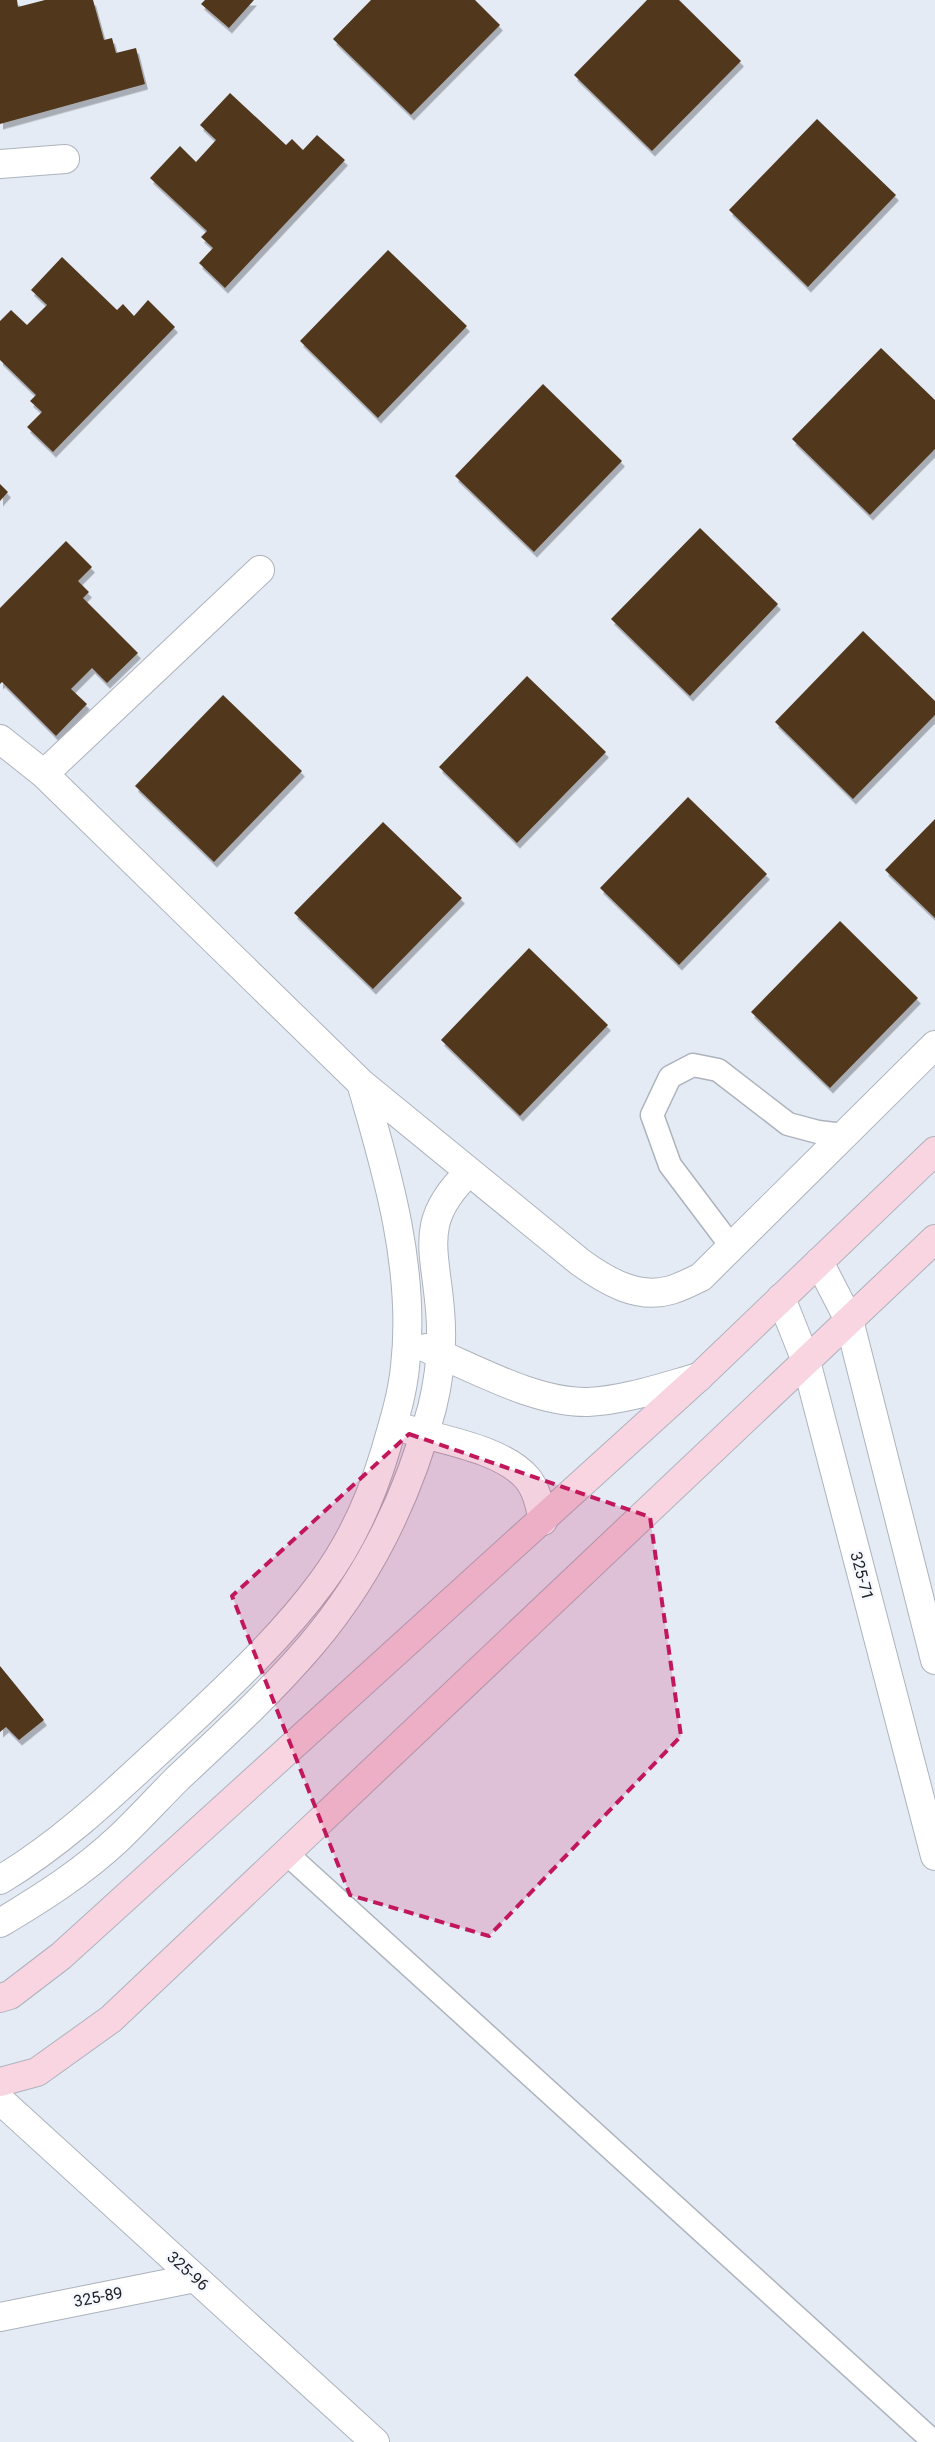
<svg xmlns="http://www.w3.org/2000/svg" width="935" height="2442" viewBox="0 0 935 2442" font-family="Roboto,sans-serif">
	<style>
		.building { fill: #51381f; filter: url(#shadow) }
		.lines { fill: none; stroke-linecap: round; stroke-linejoin: round }
		.service-casing { stroke: #adb3bd; stroke-width: 25 }
		.minor-casing { stroke: #adb3bd; stroke-width: 30 }
		.tertiary-casing { stroke: #adb3bd; stroke-width: 30 }
		.secondary-casing { stroke: #adb3bd; stroke-width: 30 }
		.service { stroke: #fff; stroke-width: 22 }
		.minor { stroke: #fff; stroke-width: 28 }
		.tertiary { stroke: #fff; stroke-width: 28 }
		.secondary { stroke: #f8d5e1; stroke-width: 28 }
		.marked { fill: #c2185b; fill-opacity: 0.2; stroke: #c2185b; stroke-width: 4; stroke-dasharray: 10 6; stroke-linejoin: round }
		.labels { text-anchor: middle; dominant-baseline: central; stroke-width: 5; stroke-linejoin: round; paint-order: stroke }
		.street-label { font-size: 16px; fill: #1c1e22; stroke: #f4f8fe }
	</style>
	<defs>
		<filter id="shadow"><feDropShadow dx="3" dy="5.5" stdDeviation="0" flood-color="#0004"/></filter>
	</defs>
	<rect width="100%" height="100%" fill="#e5ebf5"/>
	<!-- building -->
	<path class="building" d="M0 0H17L18 7 45 0H93L104 40 112 38 116 53 136 48 145 84 0 124Z
		M205 0H254L229 28 201 4Z
		M371 0H475L500 25 411 115 333 39Z
		M647 0H679L741 61 652 151 574 75Z
		M230 93 286 145 292 139 303 150 317 135 345 160 225 288 199 263 213 248 201 237 207 231 150 178 180 146 196 162 216 140 200 125Z
		M817 119 896 195 808 287 729 210Z
		M388 250 467 326 378 418 300 341Z
		M62 257 117 310 123 304 134 316 148 300 175 327 53 452 27 427 42 412 30 401 36 395 0 360V321L11 310 27 325 47 305 31 290Z
		M881 348 935 400V449L870 515 792 439Z
		M543 384 622 461 534 552 455 476Z
		M0 484 8 492 0 501Z
		M700 528 778 604 690 696 611 619Z
		M66 541 92 567 78 581 89 592 83 598 138 653 107 683 92 668 71 689 87 704 56 736 2 682 0 684V608Z
		M863 631 935 701V715L853 799 775 722Z
		M527 676 606 752 517 843 439 767Z
		M223 695 302 771 214 862 135 786Z
		M688 797 767 874 679 965 600 888Z
		M935 819V918L885 870Z
		M383 822 462 898 373 989 294 913Z
		M840 921 918 998 830 1088 751 1012Z
		M529 948 608 1025 520 1116 441 1040Z
		M0 1666 44 1720 19 1740 6 1727 0 1732Z"/>
	<g class="lines">
		<defs>
			<path id="service" d="M731 1246 670 1165 652 1115 670 1077 693 1065 718 1070 788 1124 818 1132 844 1135
				M286 1853 934 2442"/>
			<path id="minor" d="M0 164 65 159
				M0 739 44 774 361 1083 580 1262C606 1281 638 1300 671 1290 681 1287 691 1282 701 1277L935 1045
				M44 774 260 570
				M426 1348C474 1368 535 1403 588 1402 626 1400 663 1387 699 1377
				M406 1429C442 1440 502 1449 527 1478 537 1490 540 1506 543 1521
				M0 1880C70 1838 126 1781 186 1726 234 1681 283 1635 322 1582 351 1543 371 1498 385 1452 393 1424 402 1397 405 1367 416 1271 388 1174 361 1083
				M0 1923C42 1898 83 1872 119 1838 139 1819 158 1798 178 1778 224 1735 270 1693 311 1645 369 1577 409 1494 432 1408 440 1376 443 1343 440 1310 435 1248 418 1221 469 1172
				M0 2100 375 2442
				M0 2317 195 2278"/>
			<path id="tertiary" d="M819 1262 849 1320 935 1660
				M781 1298 806 1361 935 1856"/>
			<path id="secondary" d="M0 1998 10 1995 61 1956 699 1377 935 1151
				M0 2082 37 2072 111 2019 935 1239"/>
		</defs>
		<!-- service casing -->
		<use href="#service" class="service-casing"/>
		<!-- minor casing -->
		<use href="#minor" class="minor-casing"/>
		<!-- tertiary casing -->
		<use href="#tertiary" class="tertiary-casing"/>
		<!-- secondary casing -->
		<use href="#secondary" class="secondary-casing"/>
		<!-- service -->
		<use href="#service" class="service"/>
		<!-- minor -->
		<use href="#minor" class="minor"/>
		<!-- tertiary -->
		<use href="#tertiary" class="tertiary"/>
		<!-- secondary -->
		<use href="#secondary" class="secondary"/>
	</g>
	<!-- marked area -->
	<path class="marked" d="M409 1434 650 1517 681 1736 489 1936 350 1895 232 1596Z"/>
	<g class="labels">
		<!-- street labels -->
		<g class="street-label">
			<text transform="translate(862 1576) rotate(75)">325-71</text>
			<text transform="translate(188 2271) rotate(42)">325-96</text>
			<text transform="translate(98 2297) rotate(-11)">325-89</text>
		</g>
	</g>
</svg>
